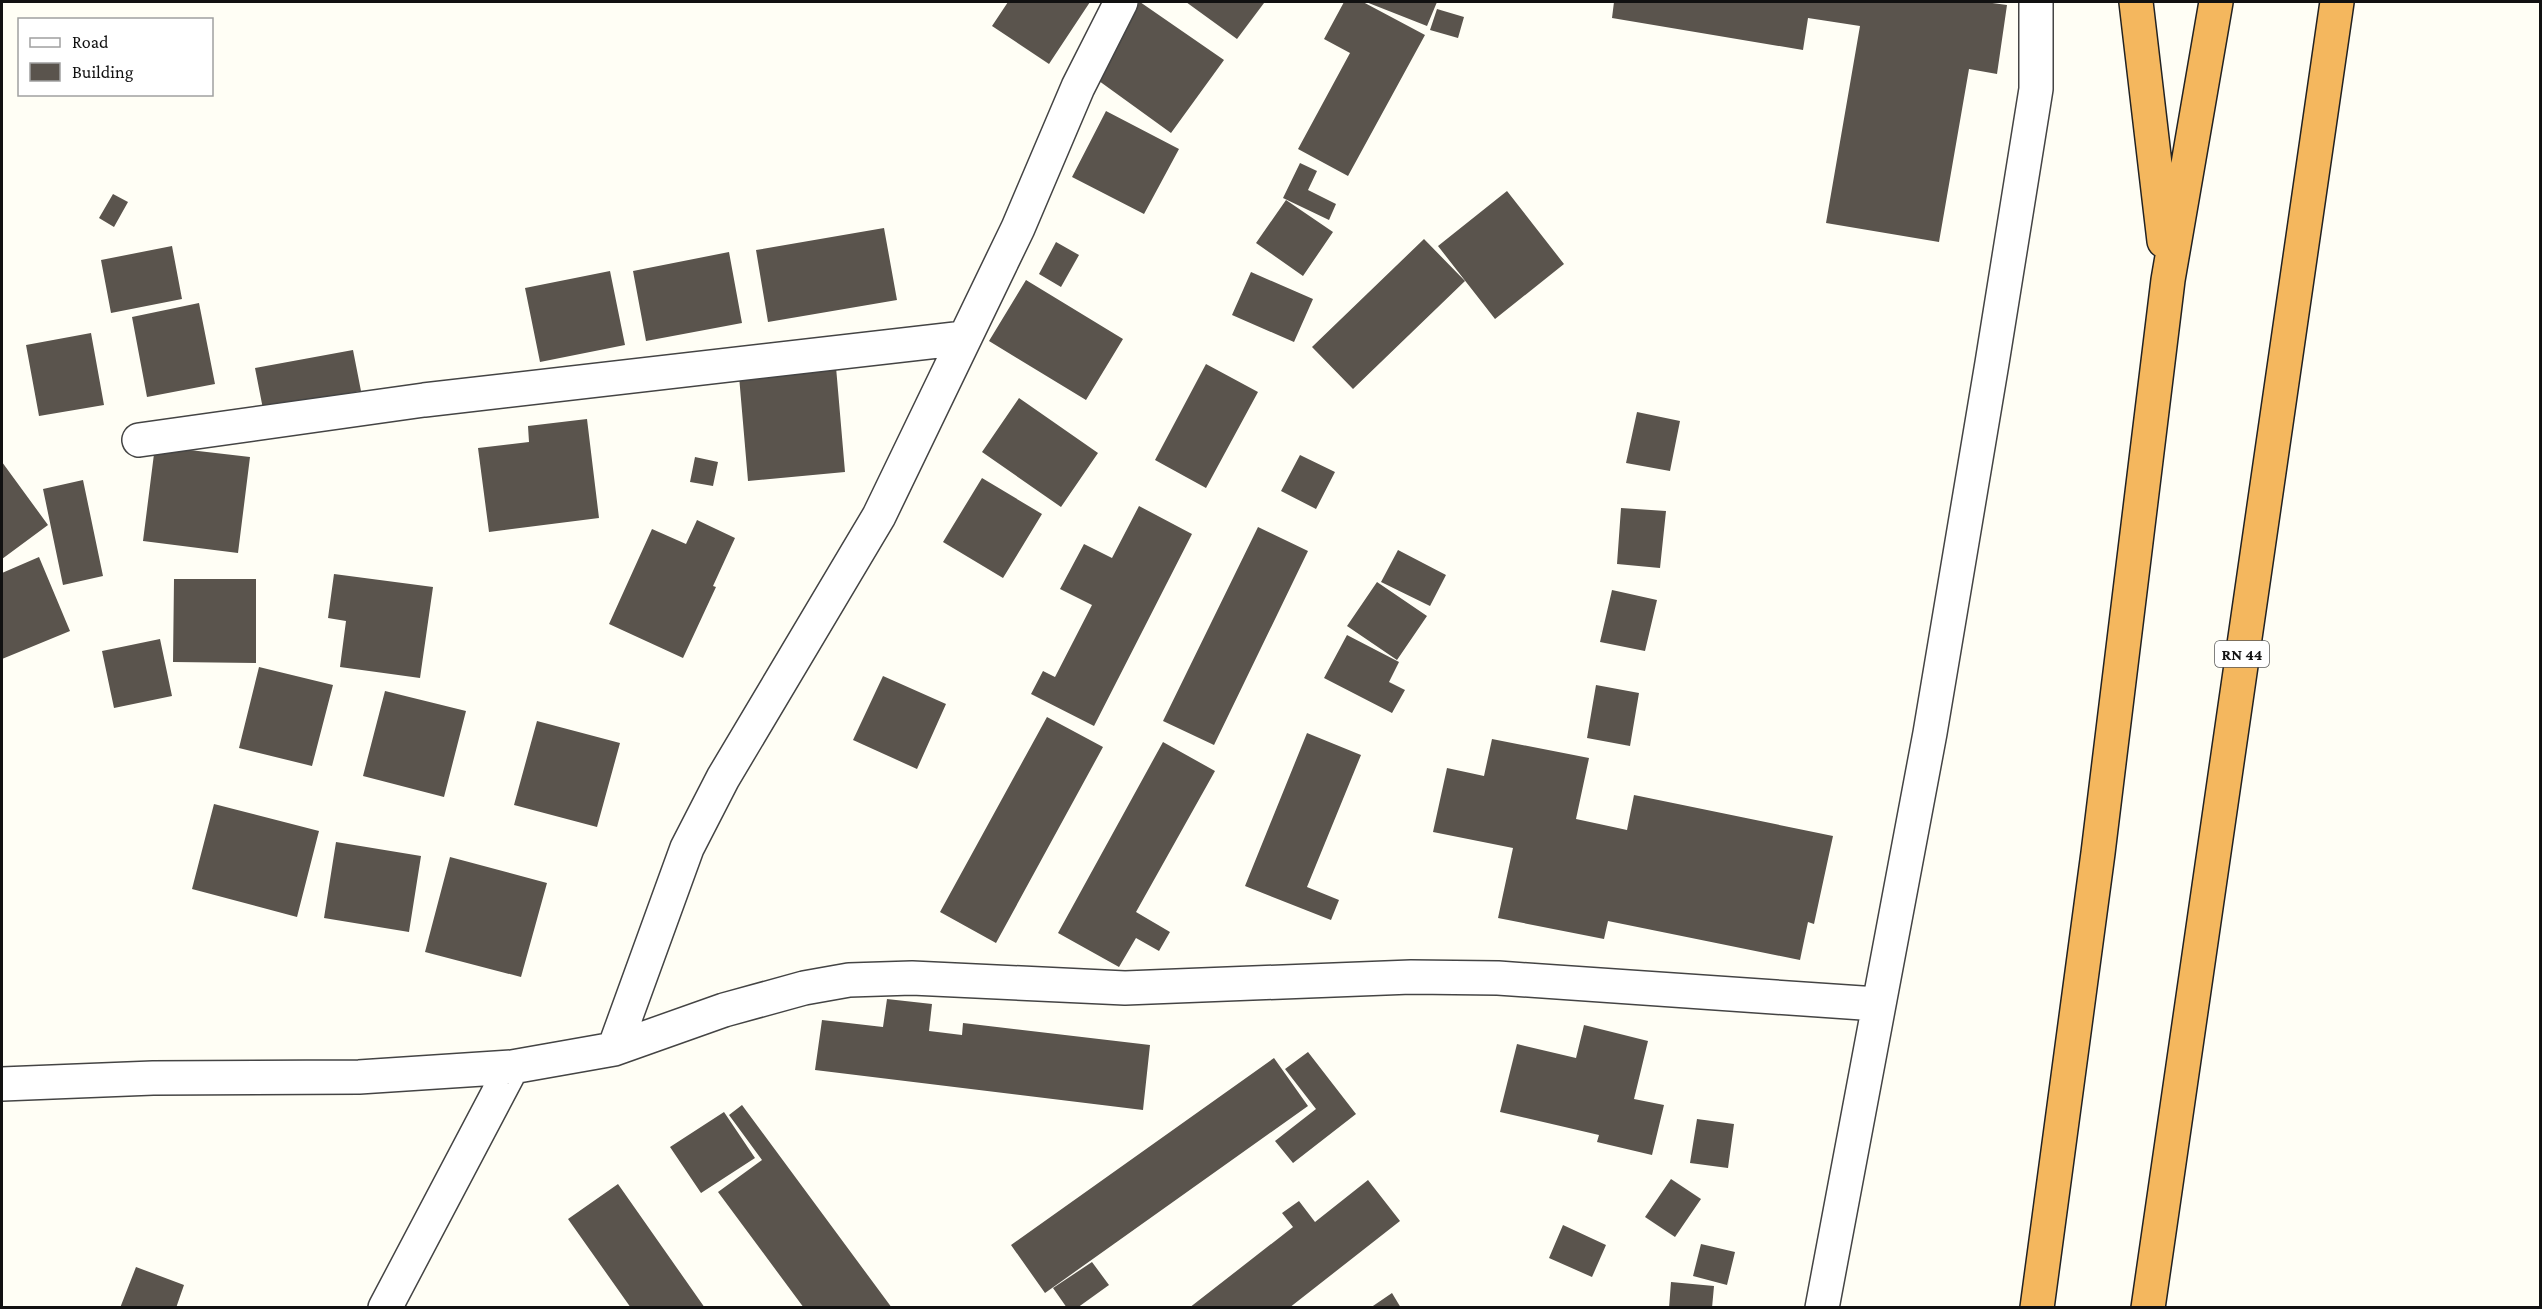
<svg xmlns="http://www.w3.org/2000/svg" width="2542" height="1309" viewBox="0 0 2542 1309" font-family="'Crimson Pro',serif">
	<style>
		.building { fill: #5a544d }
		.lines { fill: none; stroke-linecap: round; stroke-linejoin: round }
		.street-casing { stroke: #444; stroke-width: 36 }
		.highway-casing { stroke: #222; stroke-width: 36 }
		.street { stroke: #fff; stroke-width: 33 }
		.highway { stroke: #f4b75e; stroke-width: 33 }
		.labels { text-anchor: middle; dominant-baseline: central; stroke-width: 6; stroke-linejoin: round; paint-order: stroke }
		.shield { fill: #fff; stroke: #585858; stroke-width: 1.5 }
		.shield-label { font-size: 16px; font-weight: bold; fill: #111 }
	</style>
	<rect width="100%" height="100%" fill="#fffef5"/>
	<!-- building -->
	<path class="building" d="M1008 2H1090L1049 64 992 26Z
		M1140 2 1224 60 1171 133 1088 73Z
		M1186 2H1262L1264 3 1237 39Z
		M1344 2H1363L1425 35 1348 176 1298 149 1350 53 1324 39Z
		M1366 2H1437L1427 26Z
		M1614 2H1985L2007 5 1997 74 1969 69 1939 242 1826 223 1860 26 1808 18 1803 50 1612 18Z
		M1437 9 1464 17 1458 38 1430 30Z
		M1106 111 1179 149 1144 214 1072 177Z
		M1300 163 1317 171 1308 190 1336 204 1329 220 1283 198Z
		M1507 191 1564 264 1495 319 1438 246Z
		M113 194 128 202 114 227 99 218Z
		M1286 200 1333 232 1303 276 1256 243Z
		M884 228 897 300 768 322 756 250Z
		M1424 239 1465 281 1353 389 1312 347Z
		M1056 242 1079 255 1061 287 1039 274Z
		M172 246 182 299 111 313 101 260Z
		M729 252 742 323 646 341 633 271Z
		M610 271 625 345 540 362 525 288Z
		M1251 272 1313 299 1294 342 1232 315Z
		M1026 280 1123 339 1086 400 989 341Z
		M199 303 215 384 147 397 132 317Z
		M91 333 104 405 39 416 26 345Z
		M353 350 361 391 263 409 255 368Z
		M1206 364 1258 392 1206 488 1155 460Z
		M836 367 845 472 748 481 739 376Z
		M1019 398 1098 453 1061 507 982 452Z
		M1637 412 1680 421 1670 471 1626 463Z
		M587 419 599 518 489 532 478 448 529 442 528 426Z
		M155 446 250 457 238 553 143 541Z
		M1300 455 1335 472 1316 509 1281 491Z
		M695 457 718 462 713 486 690 482Z
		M2 462 48 525 2 559Z
		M982 478 1042 514 1003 578 943 542Z
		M83 480 103 576 63 585 43 489Z
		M1139 506 1192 534 1094 726 1031 694 1043 671 1055 677 1092 605 1060 589 1084 544 1112 558Z
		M1621 508 1666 511 1660 568 1617 564Z
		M697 520 735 538 713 586 716 587 683 658 609 624 652 529 686 544Z
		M1258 527 1308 551 1214 745 1163 721Z
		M1398 550 1446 575 1430 606 1381 582Z
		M39 557 70 631 2 659V573Z
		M334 574 433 587 420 678 340 667 346 621 328 618Z
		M174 579H256V663L173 662Z
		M1377 582 1427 616 1397 660 1347 626Z
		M1612 590 1657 600 1645 651 1600 642Z
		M1347 635 1399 662 1389 682 1405 690 1392 713 1324 678Z
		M160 639 172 696 114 708 102 651Z
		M259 667 333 685 312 766 239 748Z
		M883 676 946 704 917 769 853 740Z
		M1596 685 1639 693 1630 746 1587 738Z
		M385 691 466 711 444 797 363 776Z
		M1047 717 1103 747 996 943 940 912Z
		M537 721 620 743 597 827 514 805Z
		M1307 733 1361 755 1307 887 1339 900 1331 920 1245 886Z
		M1492 739 1589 758 1576 819 1627 830 1634 795 1833 836 1814 924 1808 922 1800 960 1608 921 1604 939 1498 918 1513 848 1433 832 1447 768 1484 776Z
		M1163 742 1215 771 1136 912 1170 932 1159 951 1136 938 1119 967 1058 933Z
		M214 804 319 831 297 917 192 889Z
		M336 842 421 856 409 932 324 918Z
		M450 857 547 883 521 977 425 952Z
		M887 999 932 1004 929 1031 962 1035 963 1023 1150 1045 1143 1110 815 1070 822 1020 883 1027Z
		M1584 1025 1648 1041 1634 1099 1664 1105 1652 1155 1597 1142 1599 1135 1500 1112 1517 1044 1576 1058Z
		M1308 1052 1356 1114 1293 1163 1275 1141 1316 1109 1285 1069Z
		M1274 1058 1308 1106 1045 1293 1011 1245Z
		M742 1105 892 1308H804L718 1192 762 1160 729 1115Z
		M724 1112 755 1158 701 1193 670 1147Z
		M1697 1119 1734 1124 1728 1168 1690 1163Z
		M1671 1179 1701 1199 1675 1237 1645 1217Z
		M1368 1180 1400 1221 1289 1308H1189L1293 1227 1282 1213 1299 1201 1315 1222Z
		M618 1184 705 1308H631L568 1219Z
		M1563 1225 1606 1245 1592 1277 1549 1258Z
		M1701 1244 1735 1252 1727 1285 1693 1276Z
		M1092 1262 1109 1285 1077 1308H1067L1053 1288Z
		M136 1267 184 1285 176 1308H120Z
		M1671 1282 1714 1286 1712 1308H1669Z
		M1392 1293 1401 1308H1370Z"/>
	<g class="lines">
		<defs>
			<path id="street" d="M139 440 424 400 964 338
				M614 1049 687 848 723 778 879 516 1018 228 1078 87 1121 2
				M2 1084 153 1078 359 1077 512 1067 614 1049 724 1010 804 988 849 980 912 978 1125 988 1411 977 1498 978 1877 1004
				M385 1308 512 1067
				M1822 1308 1930 733 1992 363 2036 89V2"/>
			<path id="highway" d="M2136 2 2164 241
				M2037 1308 2098 853 2168 280 2216 2
				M2148 1308 2337 2"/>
		</defs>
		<!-- street casing -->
		<use href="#street" class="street-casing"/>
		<!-- highway casing -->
		<use href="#highway" class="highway-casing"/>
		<!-- street -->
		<use href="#street" class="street"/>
		<!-- highway -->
		<use href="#highway" class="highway"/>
	</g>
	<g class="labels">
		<!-- shield labels -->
		<rect class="shield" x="2215" y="641" width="54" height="26" rx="4.5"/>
		<g class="shield-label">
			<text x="2242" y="654">RN 44</text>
		</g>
	</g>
	<!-- border -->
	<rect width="2542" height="1309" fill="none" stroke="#111111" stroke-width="6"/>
	<!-- legend -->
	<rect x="18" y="18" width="195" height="78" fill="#ffffff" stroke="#a0a0a0" stroke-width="1.5"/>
	<rect x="30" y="38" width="30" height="9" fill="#ffffff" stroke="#a0a0a0" stroke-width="1.5"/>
	<text x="72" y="48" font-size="18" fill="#111111">Road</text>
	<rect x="30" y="63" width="30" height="18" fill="#5a544d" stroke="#a0a0a0" stroke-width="1.5"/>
	<text x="72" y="78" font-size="18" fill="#111111">Building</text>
</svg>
